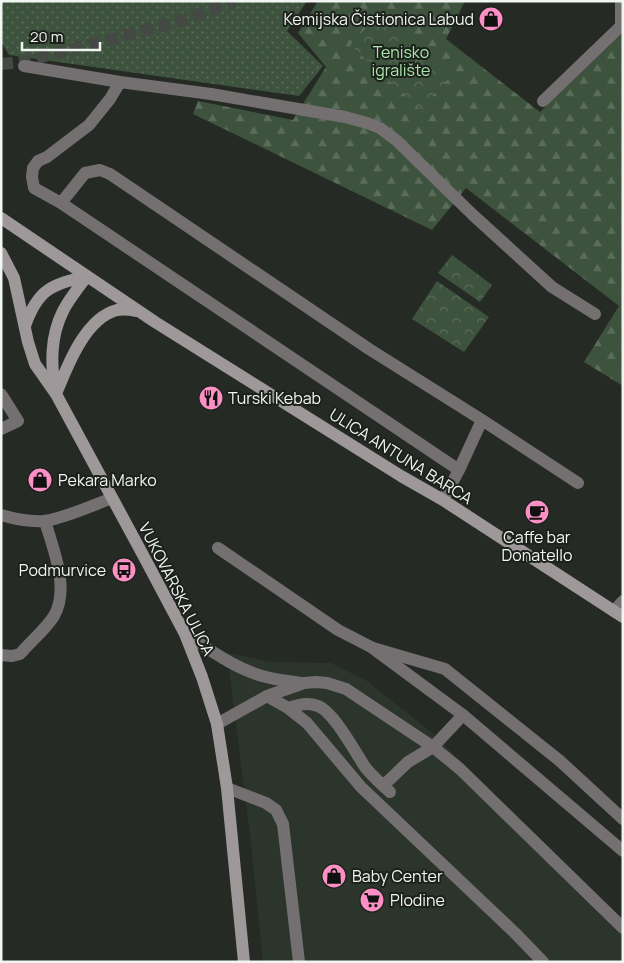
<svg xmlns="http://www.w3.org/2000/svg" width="624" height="963" viewBox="0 0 624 963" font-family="Manrope,sans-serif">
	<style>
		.built { fill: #2c352b }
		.grass { fill: url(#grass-dots) }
		.forest { fill: url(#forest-firs) }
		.park { fill: url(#park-crowns) }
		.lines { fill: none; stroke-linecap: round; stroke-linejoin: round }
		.primary-tunnel { stroke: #444944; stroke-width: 12; stroke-dasharray: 12 6; stroke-linecap: butt }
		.lane { stroke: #747071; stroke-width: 12 }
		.street { stroke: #747071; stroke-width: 12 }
		.secondary { stroke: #9f989b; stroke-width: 12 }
		.labels { text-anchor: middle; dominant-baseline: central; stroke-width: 4; stroke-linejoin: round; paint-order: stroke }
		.poi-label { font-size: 16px; fill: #f2f6f2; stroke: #1c211b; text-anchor: start }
		.park-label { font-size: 16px; fill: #abe5ab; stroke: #1c211b }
		.street-label { font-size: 16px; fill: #f2f6f2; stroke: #1c211b }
	</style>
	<defs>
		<pattern id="grass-dots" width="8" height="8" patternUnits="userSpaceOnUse" patternTransform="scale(1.25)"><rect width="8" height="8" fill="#3d533d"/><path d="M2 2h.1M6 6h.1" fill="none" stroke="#5a6c5a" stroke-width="1.8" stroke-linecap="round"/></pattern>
		<pattern id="forest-firs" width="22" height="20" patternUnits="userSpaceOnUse" patternTransform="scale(1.25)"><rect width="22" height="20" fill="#3d533d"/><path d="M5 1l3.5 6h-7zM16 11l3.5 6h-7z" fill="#5a6c5a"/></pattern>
		<pattern id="park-crowns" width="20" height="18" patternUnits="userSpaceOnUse" patternTransform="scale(1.25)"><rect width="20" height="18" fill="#3d533d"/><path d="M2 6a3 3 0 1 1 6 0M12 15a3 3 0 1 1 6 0" fill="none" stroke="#5a6c5a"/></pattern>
	</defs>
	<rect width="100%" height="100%" fill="#252a25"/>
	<!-- built -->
	<path class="built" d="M227 653 272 662 331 663 367 681 431 732 623 920V962H263L250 835Z"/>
	<!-- grass -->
	<path class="grass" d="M1 1H307L287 31 323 66 299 96 9 55 1 42Z"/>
	<!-- forest -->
	<path class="forest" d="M318 1H465L446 39 540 112 623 33V386L584 362 619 306 466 188 432 230 193 114 198 101 293 120 326 67 298 33Z"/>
	<!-- park -->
	<path class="park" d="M382 11 451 76 420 109 350 45Z
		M452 255 492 285 480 302 438 273Z
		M437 281 489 317 464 352 412 319Z"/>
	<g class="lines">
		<!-- primary-tunnel -->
		<path class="primary-tunnel" d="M1 64 22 62 181 21 235 1"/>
		<!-- lane -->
		<path class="lane" d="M24 66 120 82 211 94 345 117 367 123 380 128 396 140 473 215 552 287 595 314
			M543 101 621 26V1
			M61 203 34 188 32 177 33 168 38 161 47 157 89 125 110 99 120 82
			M1 394 18 421 1 429
			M482 420 578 483
			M443 500 459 470 482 420 369 349 110 174 100 170 85 173 61 203 459 470
			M614 611 623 601
			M185 634C210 650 237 670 266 677 277 680 289 681 301 683
			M373 648 445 669 560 761 623 819
			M1 655 12 656 20 654C30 642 46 629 54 616 70 588 53 549 45 521
			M267 696 288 708 307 723 361 787 515 933 543 962
			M288 708C298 705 307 702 318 706 334 712 355 752 365 767 372 776 381 784 390 792
			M217 724 267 696 304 683 316 682 327 683 346 689 433 747 460 769 623 928
			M383 786 408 762 433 747 463 715
			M227 788 266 803 276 810 283 824 299 962"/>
		<!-- street -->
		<path class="street" d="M1 515C15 519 30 522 44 521 62 519 94 505 112 498
			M218 548 338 630 371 647 463 715 623 851"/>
		<!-- secondary -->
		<path class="secondary" d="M1 218 155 322 401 476 443 500 623 617
			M1 253 14 278 28 342 35 364 56 394 143 555 185 634 202 677 217 724 227 788 244 962
			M25 326C38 289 51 285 87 276
			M55 392C51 364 50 337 63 311 69 299 79 287 87 276
			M56 394C67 367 85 318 117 310 123 309 131 310 137 311"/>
	</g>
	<!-- icons -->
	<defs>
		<symbol id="shop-disc" viewBox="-11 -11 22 22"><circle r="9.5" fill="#fc8fc3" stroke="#1c211b"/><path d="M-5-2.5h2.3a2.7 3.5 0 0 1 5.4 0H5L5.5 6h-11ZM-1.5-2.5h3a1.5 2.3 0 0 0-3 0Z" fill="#111"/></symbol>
		<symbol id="restaurant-disc" viewBox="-11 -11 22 22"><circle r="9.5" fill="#fc8fc3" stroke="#1c211b"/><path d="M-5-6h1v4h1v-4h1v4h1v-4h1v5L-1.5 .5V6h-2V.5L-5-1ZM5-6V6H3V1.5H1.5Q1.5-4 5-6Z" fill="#111"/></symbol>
		<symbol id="cafe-disc" viewBox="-11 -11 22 22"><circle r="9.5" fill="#fc8fc3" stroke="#1c211b"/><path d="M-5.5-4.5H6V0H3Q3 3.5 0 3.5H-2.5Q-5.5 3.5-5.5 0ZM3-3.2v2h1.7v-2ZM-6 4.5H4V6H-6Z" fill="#111"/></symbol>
		<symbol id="bus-disc" viewBox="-11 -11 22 22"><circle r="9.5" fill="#fc8fc3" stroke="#1c211b"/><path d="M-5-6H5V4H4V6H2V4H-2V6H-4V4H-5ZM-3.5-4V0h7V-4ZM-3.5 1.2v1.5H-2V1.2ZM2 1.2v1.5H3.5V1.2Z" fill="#111"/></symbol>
		<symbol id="supermarket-disc" viewBox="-11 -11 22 22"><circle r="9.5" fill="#fc8fc3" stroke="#1c211b"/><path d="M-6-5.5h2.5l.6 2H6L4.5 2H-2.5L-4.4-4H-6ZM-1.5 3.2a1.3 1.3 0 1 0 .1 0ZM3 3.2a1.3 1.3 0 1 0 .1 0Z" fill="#111"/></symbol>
	</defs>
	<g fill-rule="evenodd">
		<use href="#shop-disc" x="477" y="5" width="28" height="28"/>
		<use href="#restaurant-disc" x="197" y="384" width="28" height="28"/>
		<use href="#shop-disc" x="26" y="466" width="28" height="28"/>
		<use href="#cafe-disc" x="523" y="498" width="28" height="28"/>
		<use href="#bus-disc" x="110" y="556" width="28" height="28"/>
		<use href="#shop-disc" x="320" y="862" width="28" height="28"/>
		<use href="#supermarket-disc" x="358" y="886" width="28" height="28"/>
	</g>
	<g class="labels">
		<!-- poi labels -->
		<g class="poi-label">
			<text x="474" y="19" text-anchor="end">Kemijska Čistionica Labud</text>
			<text x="228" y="398">Turski Kebab</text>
			<text x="58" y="480">Pekara Marko</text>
			<text x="537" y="537" text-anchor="middle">Caffe bar<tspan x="537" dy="18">Donatello</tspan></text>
			<text x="106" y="570" text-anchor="end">Podmurvice</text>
			<text x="352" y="876">Baby Center</text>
			<text x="390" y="900">Plodine</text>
		</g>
		<!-- park labels -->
		<g class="park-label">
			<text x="401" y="52">Tenisko<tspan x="401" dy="18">igralište</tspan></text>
		</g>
		<!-- street labels -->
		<g class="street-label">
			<text transform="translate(401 456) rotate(32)">ULICA ANTUNA BARCA</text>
			<text transform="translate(177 589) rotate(63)">VUKOVARSKA ULICA</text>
		</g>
	</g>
	<!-- border -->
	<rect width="624" height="963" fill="none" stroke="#f2f6f2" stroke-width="5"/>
	<!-- scale -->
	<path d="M22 42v8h78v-8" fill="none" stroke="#f2f6f2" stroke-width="2.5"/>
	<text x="30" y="42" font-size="15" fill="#f2f6f2" stroke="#1c211b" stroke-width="4" paint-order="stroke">20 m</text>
</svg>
